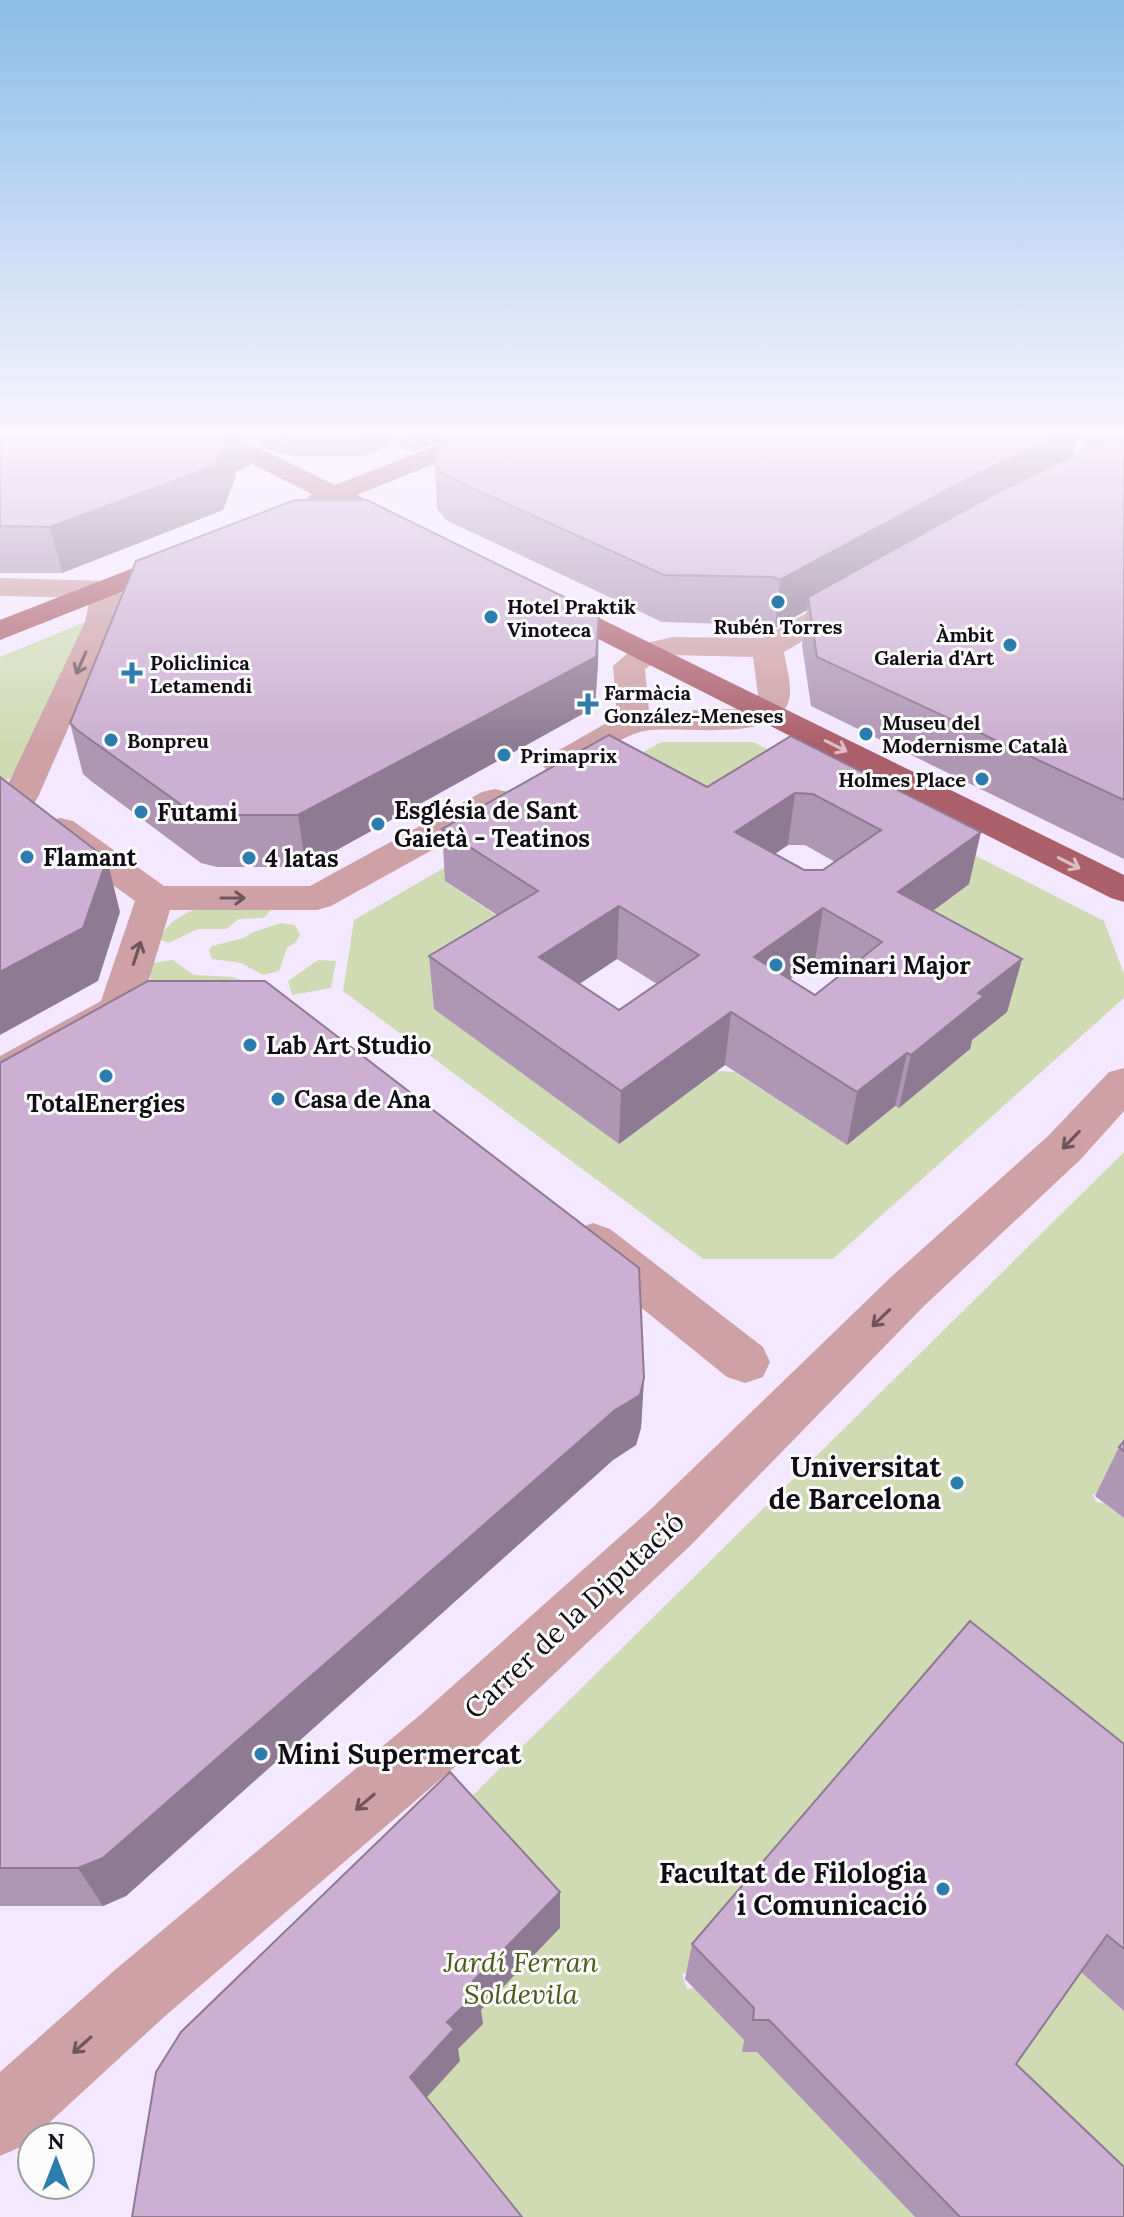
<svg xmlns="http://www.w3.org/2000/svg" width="1124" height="2217" viewBox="0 0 1124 2217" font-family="Lora,serif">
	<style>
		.green { fill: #d0dbb4; fill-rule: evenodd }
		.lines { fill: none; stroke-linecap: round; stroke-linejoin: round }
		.minor { fill: #cda1a6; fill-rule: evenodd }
		.major { fill: #ab5f6b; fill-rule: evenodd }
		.wall { fill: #af96b5; fill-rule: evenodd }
		.shaded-wall { fill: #8f7a93 }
		.building { fill: #ccafd2; stroke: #8f7a93; stroke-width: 2; fill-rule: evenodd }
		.oneway { stroke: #6f565e }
		.oneway2 { stroke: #dbbdc1 }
		.poi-dot { fill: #2d7cae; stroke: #fbfbfb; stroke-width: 3 }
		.labels { text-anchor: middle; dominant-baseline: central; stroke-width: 6; stroke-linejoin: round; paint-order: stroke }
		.far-poi-label { font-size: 20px; font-weight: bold; fill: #110c15; stroke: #fbfbfb; text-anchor: start }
		.poi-label { font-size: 24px; font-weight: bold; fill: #110c15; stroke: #fbfbfb; text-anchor: start }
		.near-poi-label { font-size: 28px; font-weight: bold; fill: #110c15; stroke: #fbfbfb; text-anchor: end }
		.near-street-label { font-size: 28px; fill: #110c15; stroke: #fbfbfb }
		.near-park-label { font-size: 28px; font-style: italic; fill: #4d591a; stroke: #fbfbfb }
	</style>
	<rect width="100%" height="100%" fill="#f3e8ff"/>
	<!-- green -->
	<path class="green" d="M87 621 22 773 0 783V657Z
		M661 742H753L1104 921 1124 974V998L833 1259H703L343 991 354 920ZM785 787 969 1050 899 1108 895 1106 847 1145 735 1072 717 1071 619 1144 530 938 446 882Z
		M207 905 271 910 264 918 239 919 226 929H198L169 943 161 940C163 922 191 910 207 905Z
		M281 923 295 925 300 935 296 942 287 948 279 971 263 975 241 963 212 959 209 950 212 946 244 938 253 932Z
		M173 960 194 975 233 977 249 983 150 985 151 963Z
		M318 960 336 961 331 988 292 995 288 981Z
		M1124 1152V1463L1099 1492 1092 1495 1097 1502 1104 1503 1124 1518V1809L682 1974 687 1989 694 1988 744 2040 743 2045 750 2052H757L915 2217H507L349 2020 455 1813Z
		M1079 1970 1124 2011V2217L991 2094Z"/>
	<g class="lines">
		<!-- minor -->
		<path class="minor" d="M1074 435H1111L1124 439V455L1078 440Z
			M0 578 107 581 118 584 122 590 115 622 38 797 33 805 20 808 7 805 2 797 85 622 90 598 0 596Z
			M855 589 866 592 870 598 866 604 784 652C786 665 791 681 790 694 785 749 673 722 640 732 616 739 593 759 571 771L559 774 547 771 542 764 547 757 617 717 613 666 637 645 673 637 762 638 844 592ZM673 655 753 657 758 695 755 702 737 709 649 711 645 669 659 659Z
			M495 789 508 792 513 800 508 808 331 906 317 910H170L140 1009 134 1019 15 1086 0 1090V1056L101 1001 135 901 47 837 42 829 47 821 60 818 73 821 164 886H310L482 792Z
			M1124 1068V1111L1080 1160 924 1306 691 1545 464 1759 164 2017 25 2145 0 2156V2072L116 1969 420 1715 651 1509 890 1278 1048 1136 1109 1072Z
			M593 1223 610 1229 763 1347 770 1362 763 1377 745 1383 727 1377 576 1255 569 1242 576 1229Z"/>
		<!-- major -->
		<path class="major" d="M200 435H232L335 485 463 435H497L493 440 357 495 411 522 415 528 411 534 401 536 333 505 319 509 309 507 305 501 312 494 204 440Z
			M182 549 192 552 196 558 192 564 0 640V620Z
			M544 591 1124 875V902L1111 898 533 606 529 600 533 594Z"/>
	</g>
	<!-- wall -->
	<path class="wall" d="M0 435H1078L1073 455 1124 437V859L811 706 802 645 807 610 775 628 768 625 662 622 446 520 437 509 435 464 439 448V441L412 452 394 444 362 456H293L287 453 280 455 245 438 249 466 235 472 236 476 223 510 62 573H0Z
		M598 663 595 707 306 867H217L201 863 91 781 83 774 70 723Z
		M791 736 969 884 933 911 1022 959 1007 1012 972 1040 970 1049 899 1108 895 1106 847 1145 725 1065 619 1144 434 1009 429 956 497 915 445 881 442 829 707 787ZM788 845H805L835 862 823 870H804L775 854ZM617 959 657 984 619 1010 579 984ZM815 961 839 976 815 995 790 979Z
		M0 1063 644 1378 641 1428 636 1445 613 1460 126 1896 103 1906H0Z
		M1124 1441V1518L1095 1496 1119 1447Z
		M1124 1744V2011L1081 1972 1016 2064 1124 2217H915L757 2052H742L744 2040 685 1979 692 1944Z"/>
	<!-- shaded-wall -->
	<path class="shaded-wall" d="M228 435H245L249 466 235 472 236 476 223 510 62 573 50 527Z
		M277 435H284L287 453 280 455Z
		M360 435H393L394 444 362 456Z
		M410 435H439V441L412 452Z
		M1059 435H1078L1070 468 808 597 807 610 775 628 780 580 967 479Z
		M599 614 598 663 595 707 306 867 298 815Z
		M795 793 788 845 730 884 735 832Z
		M981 832 969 884 888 944 898 892Z
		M107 859 120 912 98 981 0 1035V972Z
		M619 906 617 959 540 1010 539 957Z
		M823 908 815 961 748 1010 754 957Z
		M1022 959 1007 1012 972 1040 970 1049 899 1108 911 1055 978 993Z
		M731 1012 725 1065 619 1144 621 1091Z
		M907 1053 895 1106 847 1145 857 1092Z
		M644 1378 641 1428 636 1445 613 1460 126 1896 103 1906 78 1868Z
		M560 1892V1928L481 2010 483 2024 458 2049 460 2061 418 2107 410 2077 447 2022 473 1981Z"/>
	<!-- building -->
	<path class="building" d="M0 435H228L216 465 50 527 0 526Z
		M452 435H1059L967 479 780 580 773 577 664 575 444 475 435 464V453Z
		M1114 435 1124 437V800L817 657 808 597 991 496Z
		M295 500H367L599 614 596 657 298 815H207L190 811 77 730 70 723 136 561Z
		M609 735 707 787 791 736 981 832 898 892 1022 959 978 993 984 996 911 1055 907 1053 857 1092 731 1012 621 1091 429 956 538 891 442 829ZM795 793 813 794 881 830 823 870H804L735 832ZM619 906 699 955 619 1010 539 957ZM823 908 882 942 815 995 754 957Z
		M0 777 107 859 83 928 0 972Z
		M148 981H265L639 1268 644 1378 640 1395 615 1410 103 1858 78 1868H0V1063Z
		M1124 1441V1451L1119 1447Z
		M970 1621 1124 1744V1949L1107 1935 1016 2064 1124 2167V2217H960L769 2020H753L754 2008 692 1944Z
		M450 1772 560 1892 473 1981 478 1992 447 2022 454 2029 410 2077 522 2217H132L156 2072 181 2032Z"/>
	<!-- one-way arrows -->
	<defs><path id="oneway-shaft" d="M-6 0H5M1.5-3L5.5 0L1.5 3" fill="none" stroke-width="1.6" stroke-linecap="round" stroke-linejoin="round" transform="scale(2)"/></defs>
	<g class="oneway">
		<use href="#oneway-shaft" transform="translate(81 663) rotate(114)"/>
		<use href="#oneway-shaft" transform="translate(233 898)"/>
		<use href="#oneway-shaft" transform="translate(137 953) rotate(-72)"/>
		<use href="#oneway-shaft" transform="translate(1071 1140) rotate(134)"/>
		<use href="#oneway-shaft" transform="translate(881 1318) rotate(136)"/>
		<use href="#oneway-shaft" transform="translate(365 1802) rotate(140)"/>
		<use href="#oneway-shaft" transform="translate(82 2045) rotate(138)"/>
	</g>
	<g class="oneway2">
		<use href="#oneway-shaft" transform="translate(836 746) rotate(27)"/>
		<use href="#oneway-shaft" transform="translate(1069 863) rotate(27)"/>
	</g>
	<!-- sky -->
	<linearGradient id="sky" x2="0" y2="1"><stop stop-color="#8bbde6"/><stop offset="0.58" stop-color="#faf5ff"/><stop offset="1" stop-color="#faf5ff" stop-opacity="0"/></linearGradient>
	<rect width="1124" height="745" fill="url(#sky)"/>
	<!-- markers -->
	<g class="poi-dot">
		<circle cx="778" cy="602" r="8"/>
		<circle cx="491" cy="617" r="8"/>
		<circle cx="1010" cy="645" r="8"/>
		<path d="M128 661h8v8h8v8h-8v8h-8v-8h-8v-8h8z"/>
		<path d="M584 692h8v8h8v8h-8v8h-8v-8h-8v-8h8z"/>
		<circle cx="866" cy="734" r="8"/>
		<circle cx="111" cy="740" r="8"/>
		<circle cx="504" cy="755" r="8"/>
		<circle cx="982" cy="779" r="8"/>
		<circle cx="141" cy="812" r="8"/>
		<circle cx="378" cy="824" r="8"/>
		<circle cx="27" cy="857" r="8"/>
		<circle cx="249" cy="858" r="8"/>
		<circle cx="776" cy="965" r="8"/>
		<circle cx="250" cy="1045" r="8"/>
		<circle cx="106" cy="1076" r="8"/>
		<circle cx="278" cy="1099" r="8"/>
		<circle cx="957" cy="1483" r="8"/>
		<circle cx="261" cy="1754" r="8"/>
		<circle cx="943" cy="1889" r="8"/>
	</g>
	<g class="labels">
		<!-- far-poi labels -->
		<g class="far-poi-label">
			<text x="507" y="606">Hotel Praktik<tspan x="507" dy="23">Vinoteca</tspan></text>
			<text x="778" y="626" text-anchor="middle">Rubén Torres</text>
			<text x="994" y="634" text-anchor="end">Àmbit<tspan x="994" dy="23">Galeria d'Art</tspan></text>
			<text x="150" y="662">Policlinica<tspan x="150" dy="23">Letamendi</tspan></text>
			<text x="604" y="692">Farmàcia<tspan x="604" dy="23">González-Meneses</tspan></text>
			<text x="882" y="722">Museu del<tspan x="882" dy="23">Modernisme Català</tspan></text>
			<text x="127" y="740">Bonpreu</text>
			<text x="520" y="755">Primaprix</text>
			<text x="966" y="779" text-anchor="end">Holmes Place</text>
		</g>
		<!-- poi labels -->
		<g class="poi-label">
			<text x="394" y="810">Església de Sant<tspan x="394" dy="28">Gaietà - Teatinos</tspan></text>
			<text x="157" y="812">Futami</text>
			<text x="43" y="857">Flamant</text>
			<text x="265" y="858">4 latas</text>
			<text x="792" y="965">Seminari Major</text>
			<text x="266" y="1045">Lab Art Studio</text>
			<text x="294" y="1099">Casa de Ana</text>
			<text x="106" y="1103" text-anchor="middle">TotalEnergies</text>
		</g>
		<!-- near-poi labels -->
		<g class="near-poi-label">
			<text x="941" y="1467">Universitat<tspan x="941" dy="32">de Barcelona</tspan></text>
			<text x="277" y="1754" text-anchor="start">Mini Supermercat</text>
			<text x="927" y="1873">Facultat de Filologia<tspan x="927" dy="32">i Comunicació</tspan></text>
		</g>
		<!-- near-street labels -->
		<g class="near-street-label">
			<text transform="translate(574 1615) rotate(-43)">Carrer de la Diputació</text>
		</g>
		<!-- near-park labels -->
		<g class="near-park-label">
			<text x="521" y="1962">Jardí Ferran<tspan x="521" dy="32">Soldevila</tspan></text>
		</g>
	</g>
	<!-- north arrow -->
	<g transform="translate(56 2161)"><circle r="38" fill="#fbfbfb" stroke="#9d9b9f" stroke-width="2"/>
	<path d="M0-6L14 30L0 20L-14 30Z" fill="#2d7cae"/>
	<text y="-12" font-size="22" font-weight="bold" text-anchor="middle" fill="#110c15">N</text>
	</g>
</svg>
